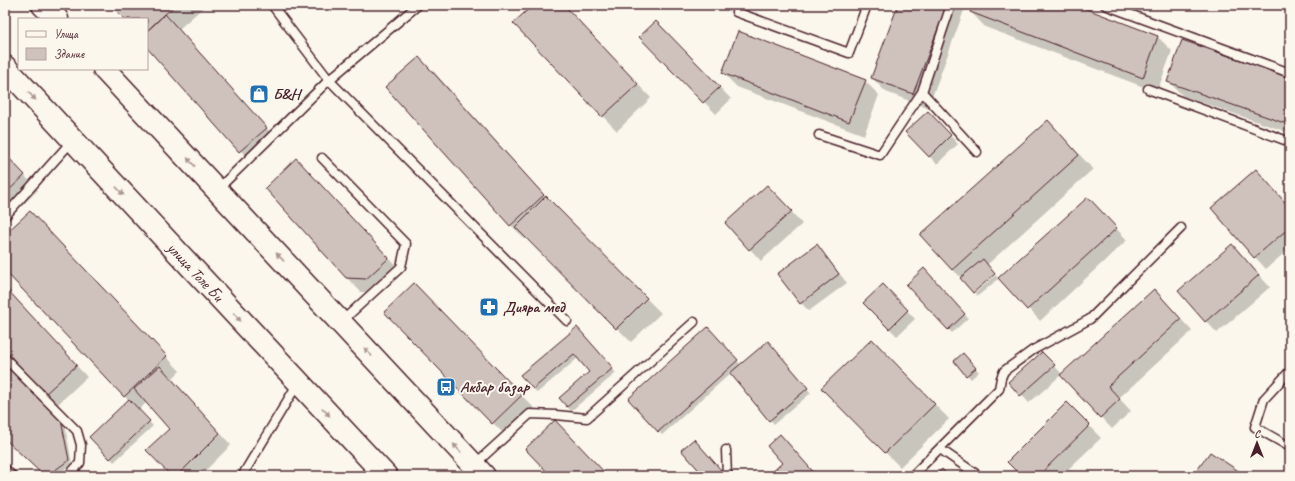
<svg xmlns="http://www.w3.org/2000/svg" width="1295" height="481" viewBox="0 0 1295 481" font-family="Caveat,sans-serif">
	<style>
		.shadow { fill: #0003 }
		.building { fill: #cfc2bc; stroke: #4a1f2b }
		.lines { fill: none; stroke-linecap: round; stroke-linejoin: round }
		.service-casing { stroke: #4a1f2b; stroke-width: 11 }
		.secondary-casing { stroke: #4a1f2b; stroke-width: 25 }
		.service { stroke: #fbf7ec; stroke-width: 8 }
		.secondary { stroke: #fbf7ec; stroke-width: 22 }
		.oneway { fill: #ab9695 }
		.labels { text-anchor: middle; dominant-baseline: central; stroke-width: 4; stroke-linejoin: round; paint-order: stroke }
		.poi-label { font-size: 16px; font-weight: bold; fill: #4a1f2b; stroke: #fbf7ec; text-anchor: start }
		.street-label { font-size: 16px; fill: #4a1f2b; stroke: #fbf7ec }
	</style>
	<rect width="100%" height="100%" fill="#fbf7ec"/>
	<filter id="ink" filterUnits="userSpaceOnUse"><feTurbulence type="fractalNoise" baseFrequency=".025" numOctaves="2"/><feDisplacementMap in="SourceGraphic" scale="8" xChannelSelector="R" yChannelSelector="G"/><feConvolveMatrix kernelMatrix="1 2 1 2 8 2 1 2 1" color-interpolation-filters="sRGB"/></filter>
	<g filter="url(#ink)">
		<!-- shadow -->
		<path class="shadow" d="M111 5H206L179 29 277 140 252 163 147 47V19H125Z
			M534 5H563L651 98 617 131 514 24Z
			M899 5H966L928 108 886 92 872 78Z
			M974 5H1073L1158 37 1172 51 1157 92 985 27 971 12Z
			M656 22 731 99 716 114 640 37Z
			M419 58 434 72 552 204 661 313 631 342 527 238 525 239 511 225Z
			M723 73 865 81 879 95 864 135 737 87Z
			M1290 78V133L1183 96 1169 82Z
			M936 120 958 144 937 164 929 156Z
			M1048 121 1093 169 967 283 952 269Z
			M5 155 38 190 5 222Z
			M1256 170 1290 208V248L1266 269 1255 257Z
			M310 174 403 273 381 293 361 292 347 278Z
			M779 197 802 224 761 261 750 249Z
			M1099 210 1127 240 1040 321 1000 278Z
			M44 227 180 371 172 379 231 445 200 476H172L170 429 147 402 139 410 153 426 114 462 91 437 129 401 5 270V235Z
			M816 246 824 254 847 283 809 311 801 303Z
			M1232 246 1270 287 1217 333 1206 321Z
			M927 274 968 318 952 333 907 285Z
			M996 275 998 279 978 296 975 293Z
			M883 285 915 319 897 336 864 303Z
			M5 288 87 377 57 405 5 349Z
			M428 299 536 410 507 437 493 423Z
			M1165 302 1192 331 1119 398 1131 411 1112 429 1061 375 1029 403 1010 382 1050 361 1062 374Z
			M581 332 616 373 571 411 560 398 590 372 578 358 537 393 522 375Z
			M712 333 741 365 772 346 811 393 774 424 731 373 662 435 629 400Z
			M886 355 949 419 900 467 885 452Z
			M967 358 979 372 971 379 955 361Z
			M5 367 65 425 72 464 56 476H45L5 437Z
			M1067 404 1101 438 1061 476H1022Z
			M697 444 724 474 722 476H705Z"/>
		<!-- building -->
		<path class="building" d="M110 5H175L147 31V19H124Z
			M533 5H564L638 84 602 117 513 23Z
			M898 5H947L913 94 871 78Z
			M973 5H1076L1158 36 1143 78 970 12Z
			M165 14 267 128 239 152 147 48V31Z
			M656 21 720 87 703 103 639 37Z
			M738 31 866 80 849 122 722 73Z
			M1182 40 1290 77V125L1167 82Z
			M419 57 544 195 510 226 385 87Z
			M928 111 951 135 929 157 905 132Z
			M1048 120 1079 155 952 270 920 235Z
			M5 154 25 175 5 194Z
			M296 158 389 258 366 279 346 278 265 188Z
			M1256 169 1290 208V227L1254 258 1211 208Z
			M767 185 792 211 749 250 725 223Z
			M546 196 647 298 616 329 515 227Z
			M1088 197 1117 228 1027 310 998 278Z
			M30 211 167 356 124 397 5 271V234Z
			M817 244 839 274 800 304 777 274Z
			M1232 244 1259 275 1205 322 1178 291Z
			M983 259 995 274 973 293 960 278Z
			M924 268 965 314 948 330 906 285Z
			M414 283 522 395 492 424 384 312Z
			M883 284 908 310 889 329 863 303Z
			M5 287 77 365 45 394 5 350Z
			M1154 289 1181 319 1108 386 1120 399 1100 418 1060 375Z
			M577 327 613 368 567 407 559 398 589 372 574 354 533 389 520 375Z
			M708 327 738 360 658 432 628 399Z
			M872 339 935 404 885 453 821 388Z
			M768 341 808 388 769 421 730 373Z
			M1042 352 1055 365 1020 396 1008 382Z
			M963 353 976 368 966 376 954 361Z
			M5 365 61 420 69 460 47 476H44L5 439Z
			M160 366 220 433 177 476H171L146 450 169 429 134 389Z
			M129 399 150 421 110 459 89 437Z
			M1067 402 1090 425 1038 476H1021L1007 462Z
			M555 420 608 476H551L525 449Z
			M780 434 817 476H768L782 463 767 446Z
			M694 439 721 470 714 476H704L681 450Z
			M1210 452 1246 476H1193Z
			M942 469 948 476H935Z"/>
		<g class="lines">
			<defs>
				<path id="service" d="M272 5 329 80 418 5
					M951 5 922 92 977 152
					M1105 5 1290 73
					M736 12 849 53 867 5
					M1148 89 1290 142
					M819 135 880 155 922 92
					M322 158 406 244 401 267 341 322
					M218 189 329 80 567 321
					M5 216 72 141
					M5 358 77 431 81 445 80 463 68 476
					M1290 371 1264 399 1255 427 1290 447
					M940 449 979 476
					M726 450 727 476
					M474 465 530 414 556 415 587 418 694 322
					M5 469 12 476
					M243 476 245 471 298 383
					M912 476 999 389 1001 378 1004 371 1033 350 1090 319 1181 228"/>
				<path id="secondary" d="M43 5 57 19
					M5 67 386 476
					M104 69 484 476"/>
			</defs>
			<!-- service casing -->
			<use href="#service" class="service-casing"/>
			<!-- secondary casing -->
			<use href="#secondary" class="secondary-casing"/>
			<!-- service -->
			<use href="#service" class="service"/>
			<!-- secondary -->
			<use href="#secondary" class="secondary"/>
		</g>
		<!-- one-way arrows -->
		<defs><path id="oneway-solid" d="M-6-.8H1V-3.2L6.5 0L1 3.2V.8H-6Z"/></defs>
		<g class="oneway">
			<use href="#oneway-solid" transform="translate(32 96) rotate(47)"/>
			<use href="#oneway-solid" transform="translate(191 162) rotate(-133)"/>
			<use href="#oneway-solid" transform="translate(120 191) rotate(47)"/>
			<use href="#oneway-solid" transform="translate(280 257) rotate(-133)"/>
			<use href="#oneway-solid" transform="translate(237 317) rotate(47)"/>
			<use href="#oneway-solid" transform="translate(368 352) rotate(-133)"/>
			<use href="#oneway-solid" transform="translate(326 412) rotate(47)"/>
			<use href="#oneway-solid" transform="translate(457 448) rotate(-133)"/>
		</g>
	</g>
	<!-- icons -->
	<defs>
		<symbol id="shop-square" viewBox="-11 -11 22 22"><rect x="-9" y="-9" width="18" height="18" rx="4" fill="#1f6fb2" stroke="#fbf7ec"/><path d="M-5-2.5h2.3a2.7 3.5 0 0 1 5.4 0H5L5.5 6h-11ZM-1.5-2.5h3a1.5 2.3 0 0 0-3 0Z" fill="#fff"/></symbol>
		<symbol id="pharmacy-square" viewBox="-11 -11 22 22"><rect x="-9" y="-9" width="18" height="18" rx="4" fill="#1f6fb2" stroke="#fbf7ec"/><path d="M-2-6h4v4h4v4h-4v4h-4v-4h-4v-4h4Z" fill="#fff"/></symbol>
		<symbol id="bus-square" viewBox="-11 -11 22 22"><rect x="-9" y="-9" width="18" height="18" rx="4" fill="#1f6fb2" stroke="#fbf7ec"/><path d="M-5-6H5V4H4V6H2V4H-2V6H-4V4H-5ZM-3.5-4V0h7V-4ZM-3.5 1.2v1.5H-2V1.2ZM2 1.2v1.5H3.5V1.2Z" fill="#fff"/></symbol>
	</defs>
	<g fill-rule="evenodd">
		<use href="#shop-square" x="248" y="83" width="22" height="22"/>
		<use href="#pharmacy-square" x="478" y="296" width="22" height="22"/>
		<use href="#bus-square" x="435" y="376" width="22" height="22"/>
	</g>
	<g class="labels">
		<!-- poi labels -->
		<g class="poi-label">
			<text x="273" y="94">Б&amp;Н</text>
			<text x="503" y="307">Дияра мед</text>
			<text x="460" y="387">Акбар базар</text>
		</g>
		<!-- street labels -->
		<g class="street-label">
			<text transform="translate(195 272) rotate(47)">улица Толе Би</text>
		</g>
	</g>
	<!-- margin -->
	<rect width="1295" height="481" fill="none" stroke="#fbf7ec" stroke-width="20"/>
	<rect x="10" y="10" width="1275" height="461" fill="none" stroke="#4a1f2b" stroke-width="1.5" filter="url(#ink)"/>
	<!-- legend -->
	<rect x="18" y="18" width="130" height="52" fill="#fbf7ec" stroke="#b4a19f"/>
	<rect x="26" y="31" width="20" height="6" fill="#fbf7ec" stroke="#b4a19f"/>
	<text x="54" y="38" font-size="12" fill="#4a1f2b">Улица</text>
	<rect x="26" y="48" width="20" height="12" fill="#cfc2bc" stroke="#b4a19f"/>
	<text x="54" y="58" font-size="12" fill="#4a1f2b">Здание</text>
	<!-- north arrow -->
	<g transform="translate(1257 443)" stroke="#fbf7ec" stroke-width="3" paint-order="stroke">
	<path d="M0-3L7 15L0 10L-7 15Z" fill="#4a1f2b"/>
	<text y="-6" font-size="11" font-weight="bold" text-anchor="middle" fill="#4a1f2b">С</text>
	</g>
</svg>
